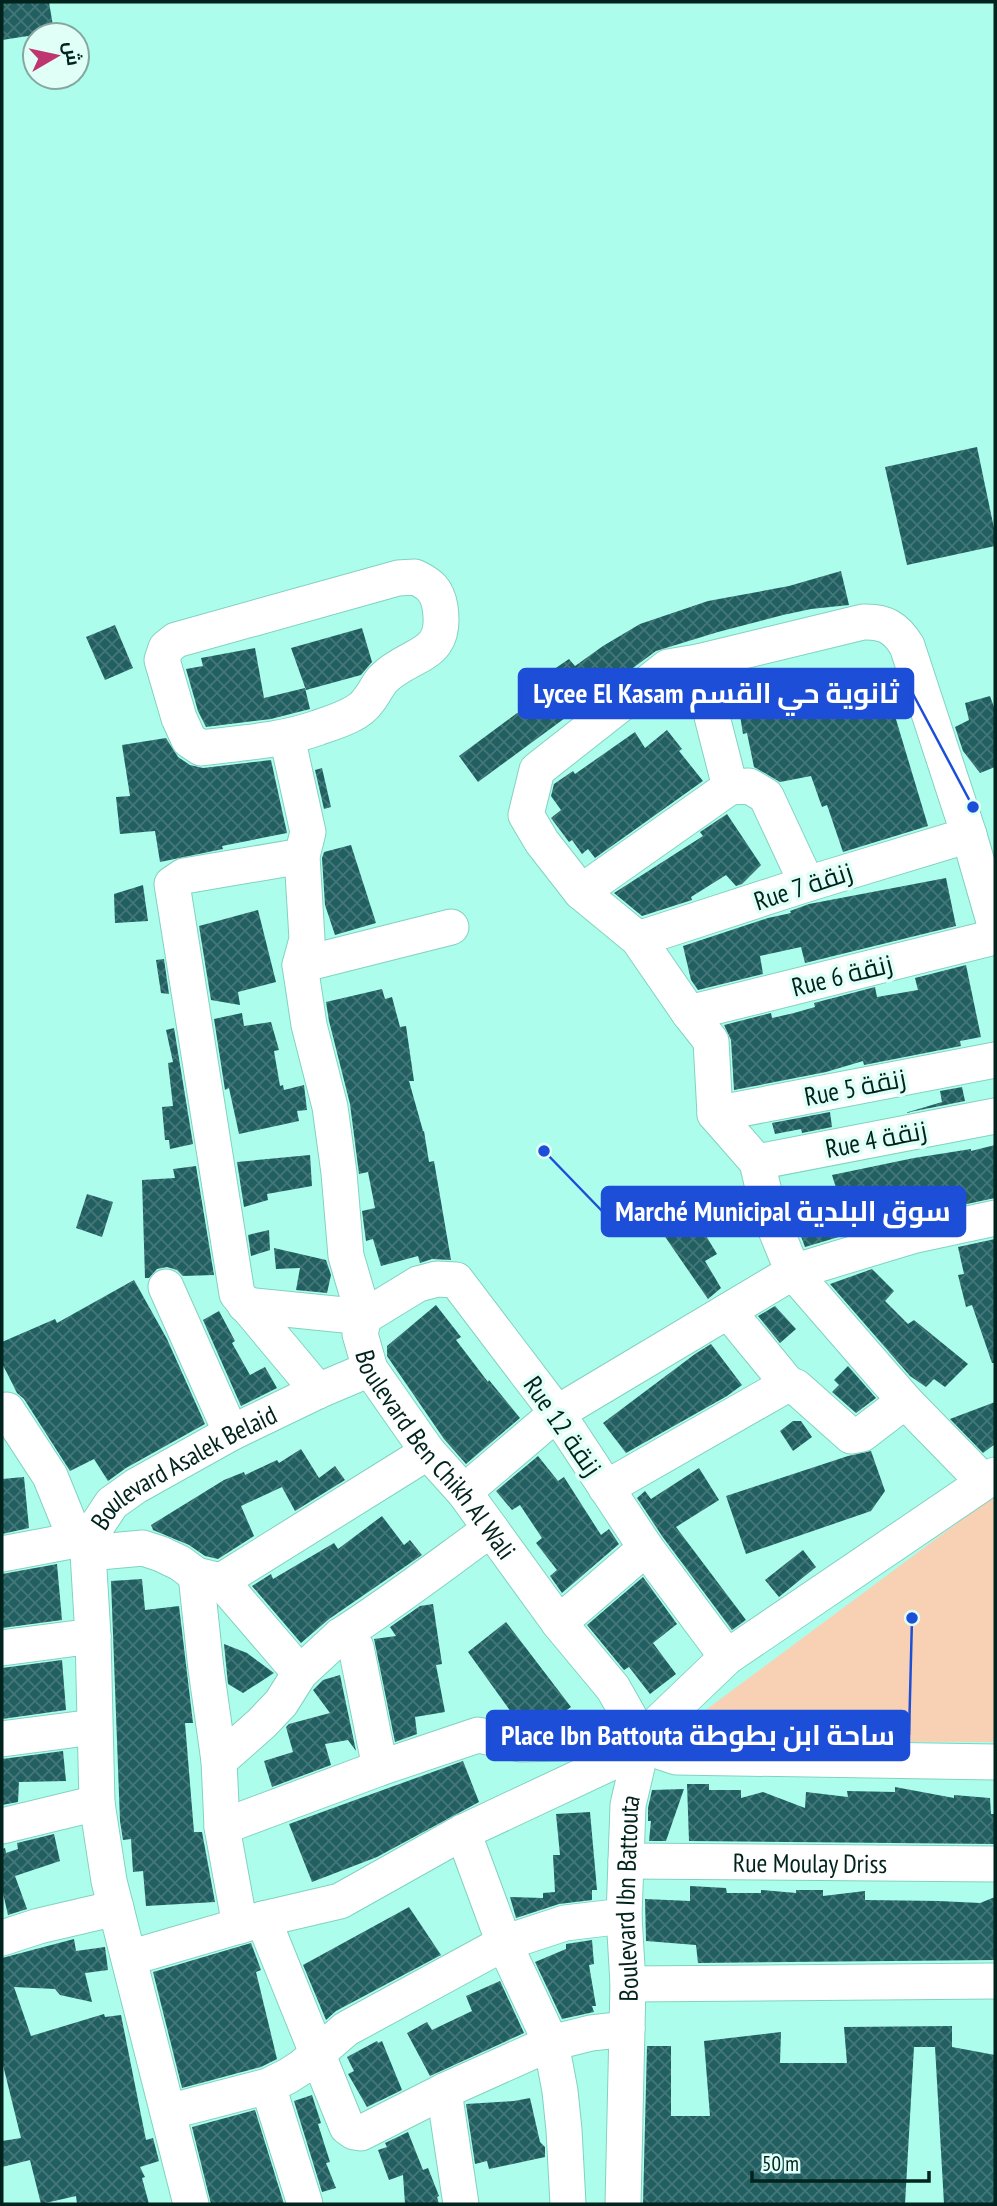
<svg xmlns="http://www.w3.org/2000/svg" width="997" height="2206" viewBox="0 0 997 2206" font-family="'PT Sans Narrow',Cairo,sans-serif">
	<style>
		.park { fill: #f8d1b4 }
		.building { fill: url(#building-cross-hatch) }
		.lines { fill: none; stroke-linecap: round; stroke-linejoin: round }
		.minor-casing { stroke: #82d2c1; stroke-width: 37 }
		.minor { stroke: #fff; stroke-width: 35 }
		.labels { text-anchor: middle; dominant-baseline: central; stroke-width: 7; stroke-linejoin: round; paint-order: stroke }
		.street-label { font-size: 26px; fill: #00231d; stroke: #e0fff7 }
		.leader { fill: none; stroke: #1d4ed8; stroke-width: 2.5 }
		.callout-dot { fill: #1d4ed8; stroke: #e0fff7; stroke-width: 2.5 }
		.callout { fill: #1d4ed8; stroke: #1d4ed8; stroke-width: 2.5 }
		.callout-label { font-size: 28px; text-anchor: middle; font-weight: bold; fill: #fff }
	</style>
	<defs>
		<pattern id="building-cross-hatch" width="8" height="8" patternUnits="userSpaceOnUse" patternTransform="scale(1.75)"><rect width="8" height="8" fill="#215f61"/><path d="M0 0l8 8M0 8l8-8" fill="none" stroke="#457678"/></pattern>
	</defs>
	<rect width="100%" height="100%" fill="#acfdeb"/>
	<!-- park -->
	<path class="park" d="M995 1495V1742L664 1741Z"/>
	<!-- building -->
	<path class="building" d="M2 2H49L54 32 2 40Z
		M977 447 995 533V546L907 565 885 467Z
		M841 571 849 605 811 609 783 615 718 632 656 651 478 782 459 756 524 708 521 704 529 699 519 686 534 675 538 680 569 659 575 666 603 646 640 624 708 601 789 586Z
		M115 625 133 668 105 680 86 637Z
		M362 628 372 662 361 675 306 690 291 648Z
		M255 648 264 698 305 688 310 709 271 719 206 727 198 711 186 669 203 666 201 658Z
		M863 677 871 712 892 706 928 826 843 852 827 805 822 807 811 776 780 782 754 767 747 733 743 734 739 709H731L726 692 804 681 805 689Z
		M990 696 995 710V767L980 773 963 751 955 727 969 720 965 703Z
		M667 730 682 749 679 751 703 781 595 858 588 849 582 854 572 840 569 842 551 818 561 810 551 796 554 784 573 771 575 774 635 732 645 748Z
		M166 738 178 757 190 765 203 768 271 760 287 833 222 846 223 849 160 862 155 831 120 834 116 797 130 796 122 745Z
		M322 768 331 807 324 809 315 770Z
		M727 814 761 865 742 884 736 886 726 875 691 897 692 900 642 916 614 893 703 836 700 832Z
		M351 845 376 923 335 935 325 905 322 858 324 852Z
		M946 878 956 926 805 963 801 947 760 956 763 974 698 990 691 980 683 946 768 918 791 913 790 911 809 904Z
		M143 885 148 921 115 923 114 894Z
		M258 910 276 982 238 992 240 1005 211 1000 199 926Z
		M164 959 169 994 161 993 156 960Z
		M966 965 981 1037 960 1041 961 1046 864 1065 863 1061 826 1072 734 1090 731 1040 724 1025 771 1013 772 1018 794 1013 815 1007 814 1003 875 987 877 997 918 990 915 978Z
		M382 989 385 999 392 997 400 1027 406 1026 414 1081H409L423 1131H424L429 1162 434 1161 451 1260 432 1259 420 1263 418 1256 381 1266 373 1239 366 1241 362 1211 375 1208 368 1172 359 1174 350 1104 329 1021 326 1002Z
		M242 1013 244 1026 271 1022 279 1050 274 1051 280 1086 283 1085 284 1090 304 1085 307 1110 297 1111 299 1121 239 1134 229 1088 225 1090 214 1019Z
		M174 1028 193 1144 170 1149 169 1140H165L162 1107 173 1106 168 1063 173 1062 166 1030Z
		M962 1087 965 1101 905 1113 942 1102 940 1091Z
		M830 1112 832 1127 802 1133 801 1129 775 1134 772 1123Z
		M995 1145V1198L906 1217 805 1247 786 1197 836 1188 832 1175 914 1158 971 1149V1151Z
		M310 1155 312 1186 267 1194 268 1200 244 1207 237 1162Z
		M196 1166 214 1275 183 1276 177 1270 167 1267 157 1269 149 1278H145L142 1180 175 1178 173 1169Z
		M87 1194 113 1202 102 1237 76 1228Z
		M691 1211 717 1254 705 1261 721 1288 708 1299 659 1228Z
		M269 1230 270 1250 251 1256 248 1235Z
		M995 1239V1363H992L972 1305 966 1307 958 1275 964 1274 958 1247Z
		M274 1248 326 1260 331 1275 327 1293 296 1290 300 1268 276 1269Z
		M872 1269 894 1291 885 1301 908 1324 914 1320 968 1364 945 1387 934 1379 926 1387 910 1376 830 1284Z
		M134 1280 167 1339 205 1424 126 1468 108 1481 94 1459 70 1471 24 1399 17 1393 7 1373 2 1364V1342L55 1319 57 1323Z
		M436 1305 461 1337 456 1340 488 1382 489 1380 520 1418 466 1464 444 1439 387 1356V1346Z
		M775 1306 796 1329 780 1343 758 1316Z
		M219 1311 235 1341 232 1343 250 1375 265 1367 277 1388 241 1406 203 1320Z
		M711 1344 742 1385 727 1396 626 1453 603 1423 695 1354Z
		M848 1366 876 1398 856 1413 832 1392 839 1385 834 1380Z
		M995 1402V1444L983 1453 950 1419Z
		M793 1421H801L812 1437 793 1451 780 1431Z
		M301 1449 319 1478 335 1466 345 1480 295 1511 282 1487 241 1506 254 1536 218 1559 205 1556 189 1545 153 1530 151 1525 224 1480 244 1472 245 1475 277 1460 279 1463Z
		M871 1451 885 1491 871 1511 746 1554 726 1496 848 1456Z
		M538 1456 558 1481 564 1477 601 1535 609 1529 619 1544 562 1593 550 1576 557 1570 536 1543 542 1538 520 1505 512 1510 496 1491Z
		M699 1468 719 1500 676 1527 746 1620 732 1630 662 1536 637 1498 645 1491 651 1499Z
		M24 1477 29 1528 2 1534V1479Z
		M382 1516 404 1545 410 1540 422 1555 329 1619 301 1643 252 1586 271 1574 273 1579 334 1543 338 1549Z
		M803 1550 816 1567 779 1597 765 1580Z
		M57 1564 62 1620 2 1628V1574Z
		M643 1577 677 1624 653 1643 676 1674 650 1694 629 1667 624 1670 587 1625Z
		M142 1579 145 1610 179 1606 193 1723H185L194 1832H202L215 1902 146 1906 143 1871 133 1872 131 1839 123 1840 120 1821 111 1581Z
		M433 1604 442 1664 436 1665 445 1712 415 1717 417 1734 395 1742 374 1639 396 1636 390 1627 420 1606Z
		M506 1622 571 1707 549 1723H519L468 1652Z
		M224 1644 247 1653 274 1673 243 1693 228 1684Z
		M62 1660 66 1710 2 1719V1668Z
		M340 1675 356 1751 348 1740 325 1744 331 1765 272 1787 264 1761 293 1752 286 1727 289 1724 330 1713 313 1690 323 1680Z
		M63 1751 66 1781 19 1782 18 1802 2 1805V1759Z
		M463 1761 479 1802 377 1857 312 1882 289 1824Z
		M687 1784H709V1790H741V1798L763 1792 805 1808 806 1792 848 1797 847 1791 895 1792V1787L954 1798V1795L990 1798 991 1814H995V1844L689 1841Z
		M684 1789 666 1841H649L651 1821H648V1808L652 1790Z
		M590 1812 597 1890H592V1900L559 1904 516 1918 510 1897 543 1898V1893L555 1892 553 1855H560L556 1814Z
		M54 1834 60 1861 15 1876 27 1909 8 1915 2 1889V1849L5 1848 6 1853 18 1849 17 1843Z
		M690 1886 726 1888 727 1893H761V1890L796 1893V1890H823V1896L865 1891V1900L939 1901 980 1903 995 1897V1960L698 1963 696 1945 646 1941 645 1899 690 1901Z
		M409 1907 441 1955 336 2011 326 2020 303 1965Z
		M74 1939 76 1951 105 1947 108 1970 85 1973 92 2002 60 1995 55 1989 14 1987 31 2036 104 2014 105 2017 121 2015 146 2140 153 2138 159 2161 140 2167 145 2177 142 2178 149 2204H77L76 2196 41 2204 30 2160 2 2167V2141L21 2138 2 2061V1958Z
		M592 1940 594 1964 589 1965 596 2006H592L594 2012 562 2019 535 1962 566 1949V1944Z
		M251 1943 261 1970 256 1972 277 2059 261 2067 182 2088 153 1972Z
		M500 1981 524 2033 430 2076 407 2033 427 2022 432 2030 472 2011 466 1996Z
		M952 2026V2047L995 2055V2204H944L935 2047H914L905 2204H643L647 2046H671V2116H710L704 2041 781 2032 780 2063H847L844 2027Z
		M377 2041 378 2043 382 2041 402 2090 367 2107 348 2074 354 2071 347 2057Z
		M312 2095 321 2123 318 2124 330 2162 326 2163 336 2188 322 2192 294 2101Z
		M530 2098 540 2142 545 2147V2157L489 2169 487 2161 475 2164 466 2104 514 2101Z
		M255 2110 284 2204H211L192 2127Z
		M408 2132 423 2170 428 2168 439 2196 437 2197 439 2204H405L403 2175 389 2180 378 2150 387 2147 385 2143Z"/>
	<g class="lines">
		<defs>
			<g id="minor">
				<path d="M415 577C430 584 437 590 440 607 448 659 411 651 383 679 377 686 374 694 368 701 358 716 333 722 317 728 280 741 239 743 201 748L189 740 179 718 162 660 166 648 176 640 398 578Z"/>
				<path d="M698 662 730 787"/>
				<path id="s1" d="M287 737 308 832 302 856 307 939 300 965 309 1025 330 1107 339 1173 346 1256 364 1317 360 1334 370 1369 428 1452 464 1492 559 1623 613 1688 643 1741 658 1751 676 1757 995 1762"/>
				<path d="M302 856 184 876 172 884 237 1294 318 1391"/>
				<path d="M581 892 730 787 749 786 766 796 807 884"/>
				<path d="M638 939 807 884 969 835"/>
				<path d="M300 965 451 927"/>
				<path d="M689 1013 995 937"/>
				<path d="M715 1114 995 1060"/>
				<path d="M757 1162 995 1116"/>
				<path d="M166 1287 231 1433"/>
				<path d="M245 1305 364 1317 418 1284 437 1279 456 1280 557 1413 646 1548 727 1657"/>
				<path d="M728 1311 788 1384"/>
				<path d="M7 1410 50 1476 76 1540"/>
				<path d="M984 1482 905 1401 793 1272 769 1213 757 1162 715 1114 711 1041 689 1013 638 939 581 892 542 842 526 815 537 770 668 667 698 662 863 622C885 621 896 628 907 646L969 835 995 925"/>
				<path d="M606 1488 788 1384 796 1387 851 1436 862 1434 905 1401"/>
				<path d="M464 1492 557 1413 793 1272 912 1236 995 1218"/>
				<path d="M88 1553 143 1548 161 1554 180 1563 196 1575 221 1581 428 1452"/>
				<path d="M2 1554 76 1540 92 1533"/>
				<path d="M196 1575 206 1669 219 1761"/>
				<path d="M221 1581 300 1673"/>
				<path d="M559 1623 646 1548"/>
				<path d="M340 1636C392 1603 441 1565 491 1529"/>
				<path d="M2 1648 93 1636"/>
				<path d="M2 1739 94 1727"/>
				<path d="M2 1826 97 1803"/>
				<path d="M222 1827 380 1768 478 1735 520 1744 564 1743 634 1725"/>
				<path d="M463 1832 504 1943 551 2043 560 2091 564 2130 568 2204"/>
				<path id="s2" d="M626 1861 995 1864"/>
				<path d="M263 1919 347 2127 354 2132 361 2133 444 2091 551 2043 591 2033 627 2029"/>
				<path d="M240 1926 222 1827 219 1761 262 1723 281 1703 300 1673 340 1636 348 1639 356 1647 380 1768"/>
				<path d="M2 1938 39 1926 116 1908"/>
				<path d="M129 1958 263 1919 340 1901 463 1832 642 1748"/>
				<path d="M628 1984 995 1981"/>
				<path d="M268 2086 305 2204"/>
				<path d="M444 2091 461 2204"/>
				<path d="M168 2112 268 2086 288 2076 302 2067 346 2029 504 1943 565 1923 624 1916"/>
				<path id="s3" d="M191 2204 109 1881 97 1803 93 1636 88 1553 92 1533 112 1503 136 1486 231 1433 318 1391 370 1369"/>
				<path id="s4" d="M623 2204 628 1984 624 1916 626 1861 628 1805 643 1741 657 1724 727 1657 995 1475"/>
			</g>
		</defs>
		<!-- minor casing -->
		<use href="#minor" class="minor-casing"/>
		<!-- minor -->
		<use href="#minor" class="minor"/>
	</g>
	<g class="labels">
		<!-- street labels -->
		<g class="street-label">
			<text transform="translate(803 886) rotate(-18)">Rue 7 زنقة</text>
			<text transform="translate(842 975) rotate(-14)">Rue 6 زنقة</text>
			<text transform="translate(855 1087) rotate(-11)">Rue 5 زنقة</text>
			<text transform="translate(876 1139) rotate(-11)">Rue 4 زنقة</text>
			<text transform="translate(563 1426) rotate(55)">Rue 12 زنقة</text>
			<text stroke="none"><textPath href="#s1" startOffset="752">Boulevard Ben Chikh Al Wali</textPath></text>
			<text stroke="none"><textPath href="#s3" startOffset="798">Boulevard Asalek Belaid</textPath></text>
			<text stroke="none"><textPath href="#s2" startOffset="184">Rue Moulay Driss</textPath></text>
			<text stroke="none"><textPath href="#s4" startOffset="306">Boulevard Ibn Battouta</textPath></text>
		</g>
	</g>
	<!-- callouts -->
	<path class="leader" d="M973 807L913 694M544 1151L602 1211M912 1618L909 1735"/>
	<g class="callout-dot">
		<circle cx="973" cy="807" r="7"/>
		<circle cx="544" cy="1151" r="7"/>
		<circle cx="912" cy="1618" r="7"/>
	</g>
	<g class="callout">
		<rect x="519" y="669" width="394" height="49" rx="7"/>
		<rect x="602" y="1187" width="363" height="49" rx="7"/>
		<rect x="487" y="1711" width="422" height="49" rx="7"/>
	</g>
	<g class="callout-label">
		<text x="716" y="703">Lycee El Kasam ثانوية حي القسم</text>
		<text x="783" y="1221">Marché Municipal سوق البلدية</text>
		<text x="698" y="1745">Place Ibn Battouta ساحة ابن بطوطة</text>
	</g>
	<!-- border -->
	<rect width="997" height="2206" fill="none" stroke="#00231d" stroke-width="7"/>
	<!-- north arrow -->
	<g transform="translate(56 56) rotate(81)"><circle r="33" fill="#e0fff7" stroke="#86a7a0" stroke-width="2"/>
	<path d="M0-5L12 26L0 18L-12 26Z" fill="#bf3570"/>
	<text y="-10" font-size="19" font-weight="bold" text-anchor="middle" fill="#00231d">ش</text>
	</g>
	<!-- scale -->
	<path d="M752 2171v10h177v-10" fill="none" stroke="#00231d" stroke-width="3.5"/>
	<text x="762" y="2171" font-size="21" fill="#00231d" stroke="#e0fff7" stroke-width="5" paint-order="stroke">50 m</text>
</svg>
